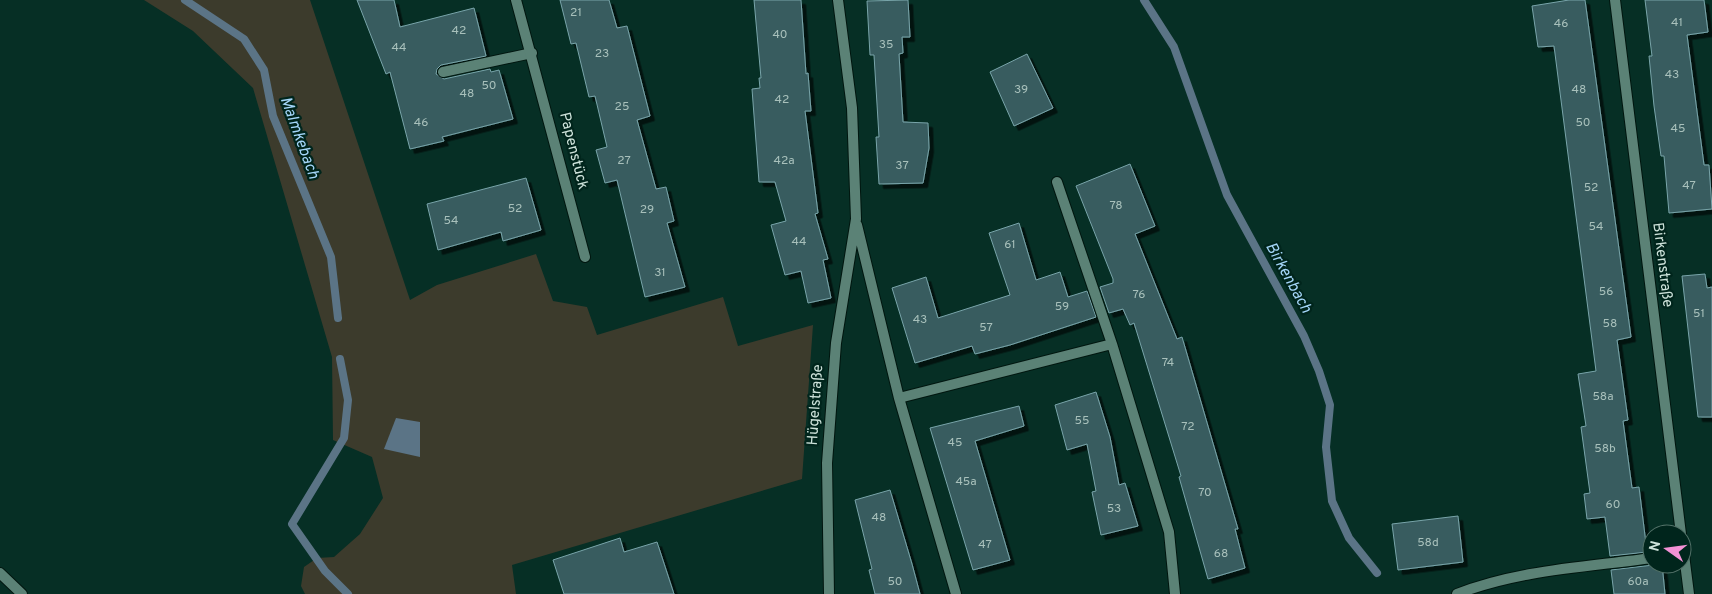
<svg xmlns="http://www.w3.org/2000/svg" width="1712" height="594" viewBox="0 0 1712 594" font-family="Overpass,sans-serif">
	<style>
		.green { fill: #3c3b2c }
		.water { fill: #5b7486 }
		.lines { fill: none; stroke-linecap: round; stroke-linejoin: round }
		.stream { stroke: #5b7486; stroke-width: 8 }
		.building { fill: #385b5f; stroke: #79a5aa; filter: url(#shadow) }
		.lane-casing { stroke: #00160f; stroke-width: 12 }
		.street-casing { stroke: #00160f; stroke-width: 12 }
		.lane { stroke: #5b8276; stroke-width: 10 }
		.street { stroke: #5b8276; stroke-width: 10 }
		.labels { text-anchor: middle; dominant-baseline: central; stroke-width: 4.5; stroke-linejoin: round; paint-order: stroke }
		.number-label { font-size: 12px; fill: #a8c0bb }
		.street-label { font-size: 15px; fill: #cde2da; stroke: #00251c }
		.water-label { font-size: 16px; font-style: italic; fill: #a4d6f9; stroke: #00251c }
	</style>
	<defs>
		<filter id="shadow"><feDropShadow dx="4.5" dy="4.5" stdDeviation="0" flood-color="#0009"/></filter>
	</defs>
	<rect width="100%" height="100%" fill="#062f25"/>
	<!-- green -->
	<path class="green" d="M144 0H310L410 300 437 285 536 254 553 301 587 307 597 335 723 297 738 346 813 325 802 479 512 565 516 594H305L301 586 304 567 317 558 334 557 360 534 383 498 372 457 333 440 332 357 253 88 193 31Z"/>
	<!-- water -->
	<path class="water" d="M396 418 420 422V457L384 449Z"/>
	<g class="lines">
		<!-- stream -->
		<path class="stream" d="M185 0 244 39 264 70 273 116 331 257 338 318
			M1144 0 1174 47 1227 195 1304 336 1319 371 1330 405 1326 447 1332 501 1349 538 1377 573
			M340 359 348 400 344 438 292 524 325 571 348 594"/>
	</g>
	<!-- building -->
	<path class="building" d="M357 0H394L400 27 474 8 486 56 441 65 437 69 436 74 444 79 490 69 491 72 499 70 513 119 442 137 444 141 410 149 390 72 386 74Z
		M560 0H609L617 28 627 26 650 116 637 120 656 189 666 187 674 221 667 223 685 287 645 297 617 180 605 183 596 150 607 147 595 96 589 97 576 43 571 44Z
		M754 0H801L806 74 808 73 811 111H805L818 213 815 214 828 259 823 260 831 298 808 303 801 271 785 275 771 225 786 221 775 182H759L752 89 760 88 759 78H761Z
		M908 0 910 37H902L903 53 899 54 903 122 928 123 929 148 923 183 879 184 876 137H879L874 55H870L867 1Z
		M1569 0H1585L1631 337 1617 340 1628 420 1623 421 1632 488 1639 487 1647 552 1610 556 1605 517 1587 519 1584 494 1590 493 1581 427 1586 426 1578 374 1596 371 1554 46 1538 47 1532 6Z
		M1645 0H1704L1708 32 1687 35 1704 165H1709L1712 209 1669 213 1664 156H1661L1654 106 1649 56H1652Z
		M1027 54 1053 108 1014 126 990 72Z
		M1130 164 1155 226 1135 234 1177 339 1182 337 1238 529H1235L1245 568 1208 579 1179 477 1181 476 1134 323 1130 325 1123 309 1109 313 1100 287 1113 283V279L1076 186Z
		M526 178 541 230 503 241 501 232 438 250 427 204Z
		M1019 223 1036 280 1060 272 1068 297 1087 291 1096 317 1010 345 975 354 972 346 915 363 892 288 926 277 938 318 1010 295 989 233Z
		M1705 274 1707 288 1712 287V417H1698L1682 276Z
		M1096 392 1110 437 1119 485 1125 483 1138 526 1101 535 1092 492 1096 491 1087 444 1067 450 1055 405Z
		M1019 406 1024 426 975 441 1010 560 973 570 930 428Z
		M890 490 912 564 920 594H875L869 570 872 569 855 500Z
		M1458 516 1463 562 1398 570 1392 524Z
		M620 538 624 552 657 542 674 594H564L553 560Z
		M1662 564 1665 594H1614L1611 570Z"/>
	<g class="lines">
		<defs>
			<path id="lane" d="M443 72 532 53
				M0 573 22 594"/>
			<path id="street" d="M516 0 585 257
				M1615 0 1681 534
				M1057 182 1112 344
				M857 225 899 398 956 594
				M899 398 1112 344 1169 532 1175 594
				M1682 539 1689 594
				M829 594 827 463 836 343 856 219 852 108 838 0
				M1457 594C1518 570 1587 567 1652 558"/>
		</defs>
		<!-- lane casing -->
		<use href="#lane" class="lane-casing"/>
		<!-- street casing -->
		<use href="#street" class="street-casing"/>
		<!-- lane -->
		<use href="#lane" class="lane"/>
		<!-- street -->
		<use href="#street" class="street"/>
	</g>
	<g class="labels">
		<!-- number labels -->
		<g class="number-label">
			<text x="576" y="13">21</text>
			<text x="1677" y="23">41</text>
			<text x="1561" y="24">46</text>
			<text x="459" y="31">42</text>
			<text x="780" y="35">40</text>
			<text x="886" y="45">35</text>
			<text x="399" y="48">44</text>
			<text x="602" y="54">23</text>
			<text x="1672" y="75">43</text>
			<text x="489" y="86">50</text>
			<text x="1021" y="90">39</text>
			<text x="1579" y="90">48</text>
			<text x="467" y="94">48</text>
			<text x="782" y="100">42</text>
			<text x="622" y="107">25</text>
			<text x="421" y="123">46</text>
			<text x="1583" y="123">50</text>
			<text x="1678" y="129">45</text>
			<text x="624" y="161">27</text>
			<text x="784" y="161">42a</text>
			<text x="902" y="166">37</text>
			<text x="1689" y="186">47</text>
			<text x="1591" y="188">52</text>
			<text x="1116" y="206">78</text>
			<text x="515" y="209">52</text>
			<text x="647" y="210">29</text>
			<text x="451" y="221">54</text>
			<text x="1596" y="227">54</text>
			<text x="799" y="242">44</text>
			<text x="1010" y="245">61</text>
			<text x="660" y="273">31</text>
			<text x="1606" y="292">56</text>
			<text x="1139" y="295">76</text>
			<text x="1062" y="307">59</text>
			<text x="1699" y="314">51</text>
			<text x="920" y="320">43</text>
			<text x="1610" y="324">58</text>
			<text x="986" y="328">57</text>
			<text x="1168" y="363">74</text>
			<text x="1603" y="397">58a</text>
			<text x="1082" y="421">55</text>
			<text x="1188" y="427">72</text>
			<text x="955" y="443">45</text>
			<text x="1605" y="449">58b</text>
			<text x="966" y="482">45a</text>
			<text x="1205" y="493">70</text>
			<text x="1613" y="505">60</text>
			<text x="1114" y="509">53</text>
			<text x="879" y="518">48</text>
			<text x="1428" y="543">58d</text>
			<text x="985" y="545">47</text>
			<text x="1221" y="554">68</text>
			<text x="895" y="582">50</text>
			<text x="1638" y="582">60a</text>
		</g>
		<!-- street labels -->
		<g class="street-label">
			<text transform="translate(573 151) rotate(76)">Papenstück</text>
			<text transform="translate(1662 265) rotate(83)">Birkenstraße</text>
			<text transform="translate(816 405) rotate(-86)">Hügelstraße</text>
		</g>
		<!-- water labels -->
		<g class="water-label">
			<text transform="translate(299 138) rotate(70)">Malmkebach</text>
			<text transform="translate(1288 278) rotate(61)">Birkenbach</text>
		</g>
	</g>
	<!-- north arrow -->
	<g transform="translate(1667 549) rotate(284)"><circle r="24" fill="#00251c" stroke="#527168"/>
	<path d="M0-4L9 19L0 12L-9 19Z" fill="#f391d5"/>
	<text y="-8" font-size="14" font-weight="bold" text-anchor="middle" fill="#cde2da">N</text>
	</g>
</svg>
